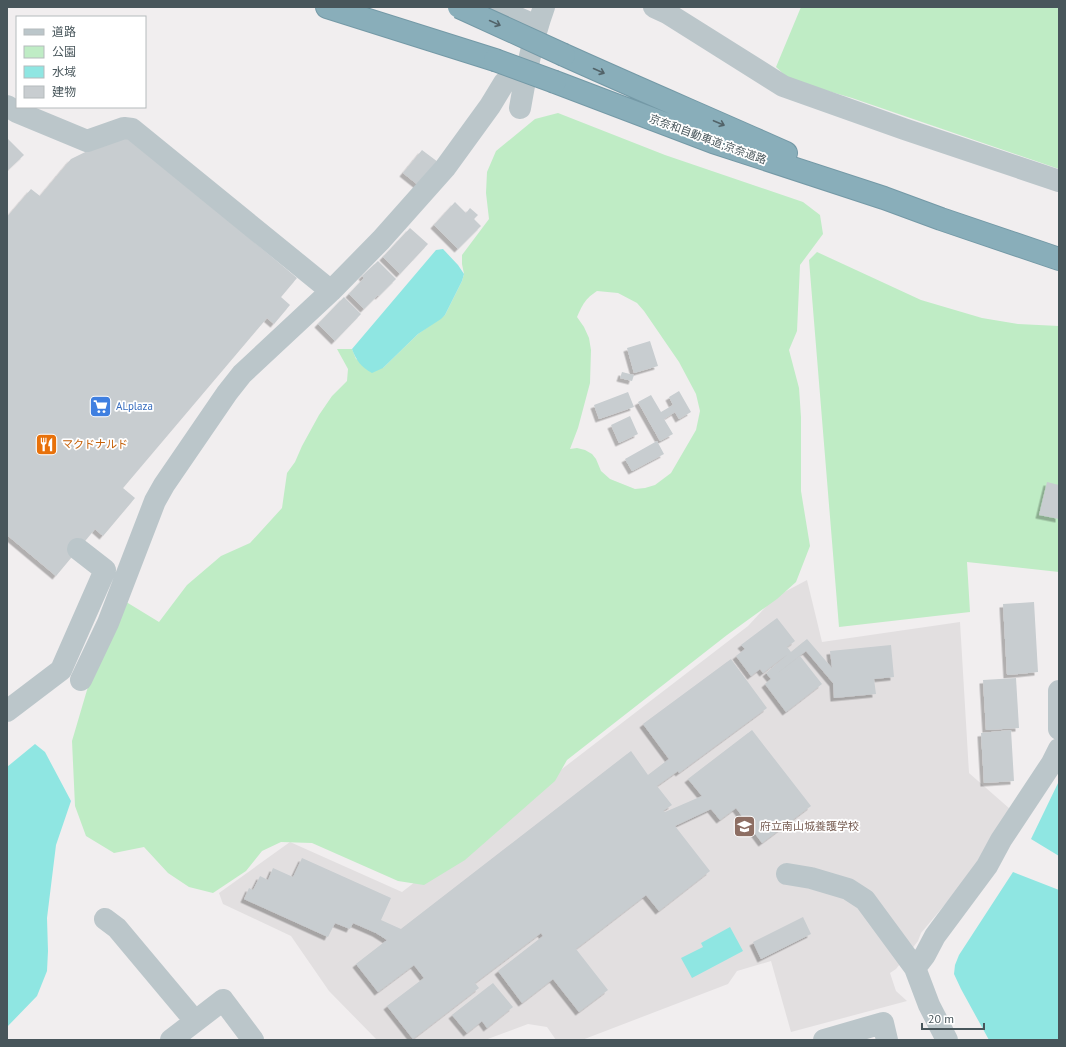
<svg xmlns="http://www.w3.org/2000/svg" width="1066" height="1047" viewBox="0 0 1066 1047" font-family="'PT Sans','Noto Sans JP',sans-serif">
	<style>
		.education { fill: #e2dfe0 }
		.green { fill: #bfecc5; fill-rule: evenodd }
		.water { fill: #8fe6e2 }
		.building { fill: #c8cdd0; filter: url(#shadow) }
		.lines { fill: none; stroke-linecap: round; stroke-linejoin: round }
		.highway-casing { stroke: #7499a6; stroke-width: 24 }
		.minor { stroke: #bbc6ca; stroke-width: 22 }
		.highway { stroke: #89aeba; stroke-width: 22 }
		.highway-bridge-casing { stroke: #7499a6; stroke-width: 24; stroke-linecap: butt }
		.highway-bridge { stroke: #89aeba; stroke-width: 22 }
		.oneway { stroke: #526369 }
		.labels { text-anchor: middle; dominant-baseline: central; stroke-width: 3.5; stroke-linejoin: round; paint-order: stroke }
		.street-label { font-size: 11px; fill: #48565b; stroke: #fff }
		.shop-label { font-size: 11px; fill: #366cbe; stroke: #fff; text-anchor: start }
		.food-label { font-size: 11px; fill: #c56008; stroke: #fff; text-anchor: start }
		.education-label { font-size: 11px; fill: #785e54; stroke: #fff; text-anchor: start }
	</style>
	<defs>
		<filter id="shadow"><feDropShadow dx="-3.5" dy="3.5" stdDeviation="0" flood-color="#0004"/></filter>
	</defs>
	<rect width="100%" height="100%" fill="#f1eeef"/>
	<!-- education -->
	<path class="education" d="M807 580 822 642 960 622 969 773 1010 809 982 858 952 896 921 933 918 941 896 969 890 973 896 991 907 1001 791 1032 771 961 737 971 728 984 582 1040H556L547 1027 528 1024 485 1040H377L329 991 291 936 223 904 219 893 290 842 402 892 748 626 775 597Z"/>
	<!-- green -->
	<path class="green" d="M801 7H1059V169L852 98 790 80 776 67Z
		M558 113 665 155 803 202 820 215 823 234 800 265 797 331 789 350 799 388 801 417V491L810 546 796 582 777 599 727 635 567 760 555 781 465 860 424 885 398 881 312 843 281 842 262 851 246 871 213 893 189 887 168 873 144 847 114 853 86 836 75 806 72 741 87 690 123 600 159 622 187 585 221 556 250 543 282 508 287 473 295 462 302 446 319 415 332 396 347 381 348 369 337 349H352L356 359 383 368 418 334 445 315 462 281 464 274 462 264V255L489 219 486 193 487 172 496 151 535 119ZM597 291 618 293 637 303 644 311 679 362 696 394 700 411 696 430 671 473 655 485 645 488 635 489 610 479 601 471 596 459 592 454 585 450 577 448 570 449 578 428 590 383 591 350 589 338 584 327 577 317C583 304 585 299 597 291Z
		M817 252 921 300 982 318 1018 324 1059 326V572L967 562 970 612 839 627 809 260Z"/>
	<!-- water -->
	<path class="water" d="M443 249 458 265 464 274 462 281 445 315 441 319 418 334 383 368 372 373C361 367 356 360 352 349L436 250Z
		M35 744 45 752 71 801 56 845 47 918 48 951 47 971 37 996 7 1027V767Z
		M1059 781V856L1031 839Z
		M1013 872 1059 890V1040H989L961 989 954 974 955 965 959 955Z
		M730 927 743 951 692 978 681 958 703 947 701 943Z"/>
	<!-- building -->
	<path class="building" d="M124 133 297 278 281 297 290 305 274 324 267 318 123 488 135 498 103 536 95 529 56 576 7 535V217L31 189 40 196 71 159Z
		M7 138 24 155 7 171Z
		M422 150 438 162 418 185 403 173Z
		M455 202 466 213 470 208 478 215 474 219 481 226 458 249 434 225Z
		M410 228 428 244 400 274 383 257Z
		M378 261 396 279 379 296 378 295 364 309 349 294 364 278 362 276Z
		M344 297 361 314 335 341 318 324Z
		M650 341 658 366 634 373 627 348Z
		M622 372 634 375 632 381 620 378Z
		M679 391 691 412 679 419 675 412 664 419 673 434 660 441 638 402 651 395 661 412 673 405 669 397Z
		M628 392 634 407 599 419 594 405Z
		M630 416 638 434 619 443 611 425Z
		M657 441 664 454 632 471 625 459Z
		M1047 482 1059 485V519L1039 515Z
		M1034 602 1038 672 1007 675 1003 604Z
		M777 618 795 641 787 647 791 652 807 639 832 668 830 651 891 645 894 677 874 679 876 694 834 698 833 683 806 651 775 675 800 656 822 684 786 712 765 684 771 679 766 673 788 654 763 673 760 669 751 676 736 656 745 649 741 645Z
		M731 659 767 708 679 773 678 771 657 786 672 805 663 811 665 812 702 796 688 779 752 730 811 806 762 843 736 808 720 820 711 809 675 826 710 871 659 911 646 895 576 949 608 990 579 1012 553 979 522 1003 498 971 543 936 541 933 475 983 479 988 413 1039 387 1006 424 978 414 965 378 992 356 964 387 940 376 933 353 923 350 929 335 923 328 937 244 899 249 888 253 890 260 876 268 880 273 868 293 877 302 858 391 898 381 920 401 929 631 751 648 775 669 759 643 724Z
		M1016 678 1019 728 986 730 983 680Z
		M1011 730 1014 781 984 783 981 733Z
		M803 917 811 934 761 959 753 942Z
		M493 983 513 1007 487 1028 482 1021 467 1033 452 1015Z"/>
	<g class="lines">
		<defs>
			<path id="highway" d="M327 7 495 60
				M564 55C637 88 712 120 786 153
				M555 82 713 142 884 198 941 219 1059 259"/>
		</defs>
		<!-- highway casing -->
		<use href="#highway" class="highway-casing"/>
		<!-- minor -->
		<path class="minor" d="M493 7 537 26
			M654 7 667 13 783 86 904 129 1059 181
			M7 106 17 112 87 141 124 128 132 129 331 291
			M520 108C526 74 532 40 544 7
			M81 680 108 623 155 501 164 485 227 393 242 374 331 291 381 240 445 168 490 106 504 83 528 63
			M1059 691V729
			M7 711 61 670 105 570 78 549
			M787 874 811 878 848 889 865 900 915 968 929 1005 947 1040
			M105 919 117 928 195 1021
			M915 968 925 955 935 936 987 866 1001 840 1052 763 1059 749
			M171 1040 223 1000 253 1040
			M824 1040 883 1023 887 1040"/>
		<!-- highway -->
		<use href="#highway" class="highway"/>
		<defs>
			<path id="highway-bridge" d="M459 7 564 55
				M495 60 555 82"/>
		</defs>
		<!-- highway-bridge casing -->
		<use href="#highway-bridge" class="highway-bridge-casing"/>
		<!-- highway-bridge -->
		<use href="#highway-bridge" class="highway-bridge"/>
	</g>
	<!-- one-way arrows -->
	<defs><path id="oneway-shaft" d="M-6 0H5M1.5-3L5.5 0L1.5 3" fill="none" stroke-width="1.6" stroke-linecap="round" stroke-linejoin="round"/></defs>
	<g class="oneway">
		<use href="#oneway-shaft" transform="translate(495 23) rotate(25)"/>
		<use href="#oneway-shaft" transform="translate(599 71) rotate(24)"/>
		<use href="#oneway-shaft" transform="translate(719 123) rotate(23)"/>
	</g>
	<!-- icons -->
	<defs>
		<symbol id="supermarket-square" viewBox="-11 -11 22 22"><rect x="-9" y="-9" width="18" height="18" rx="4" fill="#3f7fe0" stroke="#fff"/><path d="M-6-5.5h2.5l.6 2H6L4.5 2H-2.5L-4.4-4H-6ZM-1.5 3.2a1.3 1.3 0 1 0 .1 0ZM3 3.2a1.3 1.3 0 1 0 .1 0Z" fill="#fff"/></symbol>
		<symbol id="restaurant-square" viewBox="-11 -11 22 22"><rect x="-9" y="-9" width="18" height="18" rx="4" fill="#e8710a" stroke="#fff"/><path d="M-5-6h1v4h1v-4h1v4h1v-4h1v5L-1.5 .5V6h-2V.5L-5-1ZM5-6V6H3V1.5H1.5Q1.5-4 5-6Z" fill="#fff"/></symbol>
		<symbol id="school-square" viewBox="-11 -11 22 22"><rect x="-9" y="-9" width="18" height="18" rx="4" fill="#8d6e63" stroke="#fff"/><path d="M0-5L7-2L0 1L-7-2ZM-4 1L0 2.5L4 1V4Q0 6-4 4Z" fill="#fff"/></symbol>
	</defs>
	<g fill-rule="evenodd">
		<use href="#supermarket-square" x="88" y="394" width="25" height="25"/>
		<use href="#restaurant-square" x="34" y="432" width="25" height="25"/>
		<use href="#school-square" x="732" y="814" width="25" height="25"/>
	</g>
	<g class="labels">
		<!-- street labels -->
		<g class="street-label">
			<text transform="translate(708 139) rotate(20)">京奈和自動車道;京奈道路</text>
		</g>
		<!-- shop labels -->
		<g class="shop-label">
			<text x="116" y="406">ALplaza</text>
		</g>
		<!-- food labels -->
		<g class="food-label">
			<text x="62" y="444">マクドナルド</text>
		</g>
		<!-- education labels -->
		<g class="education-label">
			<text x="760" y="826">府立南山城養護学校</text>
		</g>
	</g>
	<!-- border -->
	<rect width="1066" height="1047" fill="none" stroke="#48565b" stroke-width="16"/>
	<!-- legend -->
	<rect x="16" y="16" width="130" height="92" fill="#ffffff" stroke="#b6bbbd"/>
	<rect x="24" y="29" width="20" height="6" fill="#bbc6ca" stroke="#b6bbbd"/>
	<text x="52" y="36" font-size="12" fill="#48565b">道路</text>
	<rect x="24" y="46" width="20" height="12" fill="#bfecc5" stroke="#b6bbbd"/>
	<text x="52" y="56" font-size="12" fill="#48565b">公園</text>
	<rect x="24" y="66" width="20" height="12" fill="#8fe6e2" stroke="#b6bbbd"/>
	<text x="52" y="76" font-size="12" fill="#48565b">水域</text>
	<rect x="24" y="86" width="20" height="12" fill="#c8cdd0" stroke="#b6bbbd"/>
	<text x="52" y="96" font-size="12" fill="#48565b">建物</text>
	<!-- scale -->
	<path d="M922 1023v6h62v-6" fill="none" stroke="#48565b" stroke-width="2"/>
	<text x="928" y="1023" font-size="12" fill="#48565b" stroke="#ffffff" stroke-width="3" paint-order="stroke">20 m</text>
</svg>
